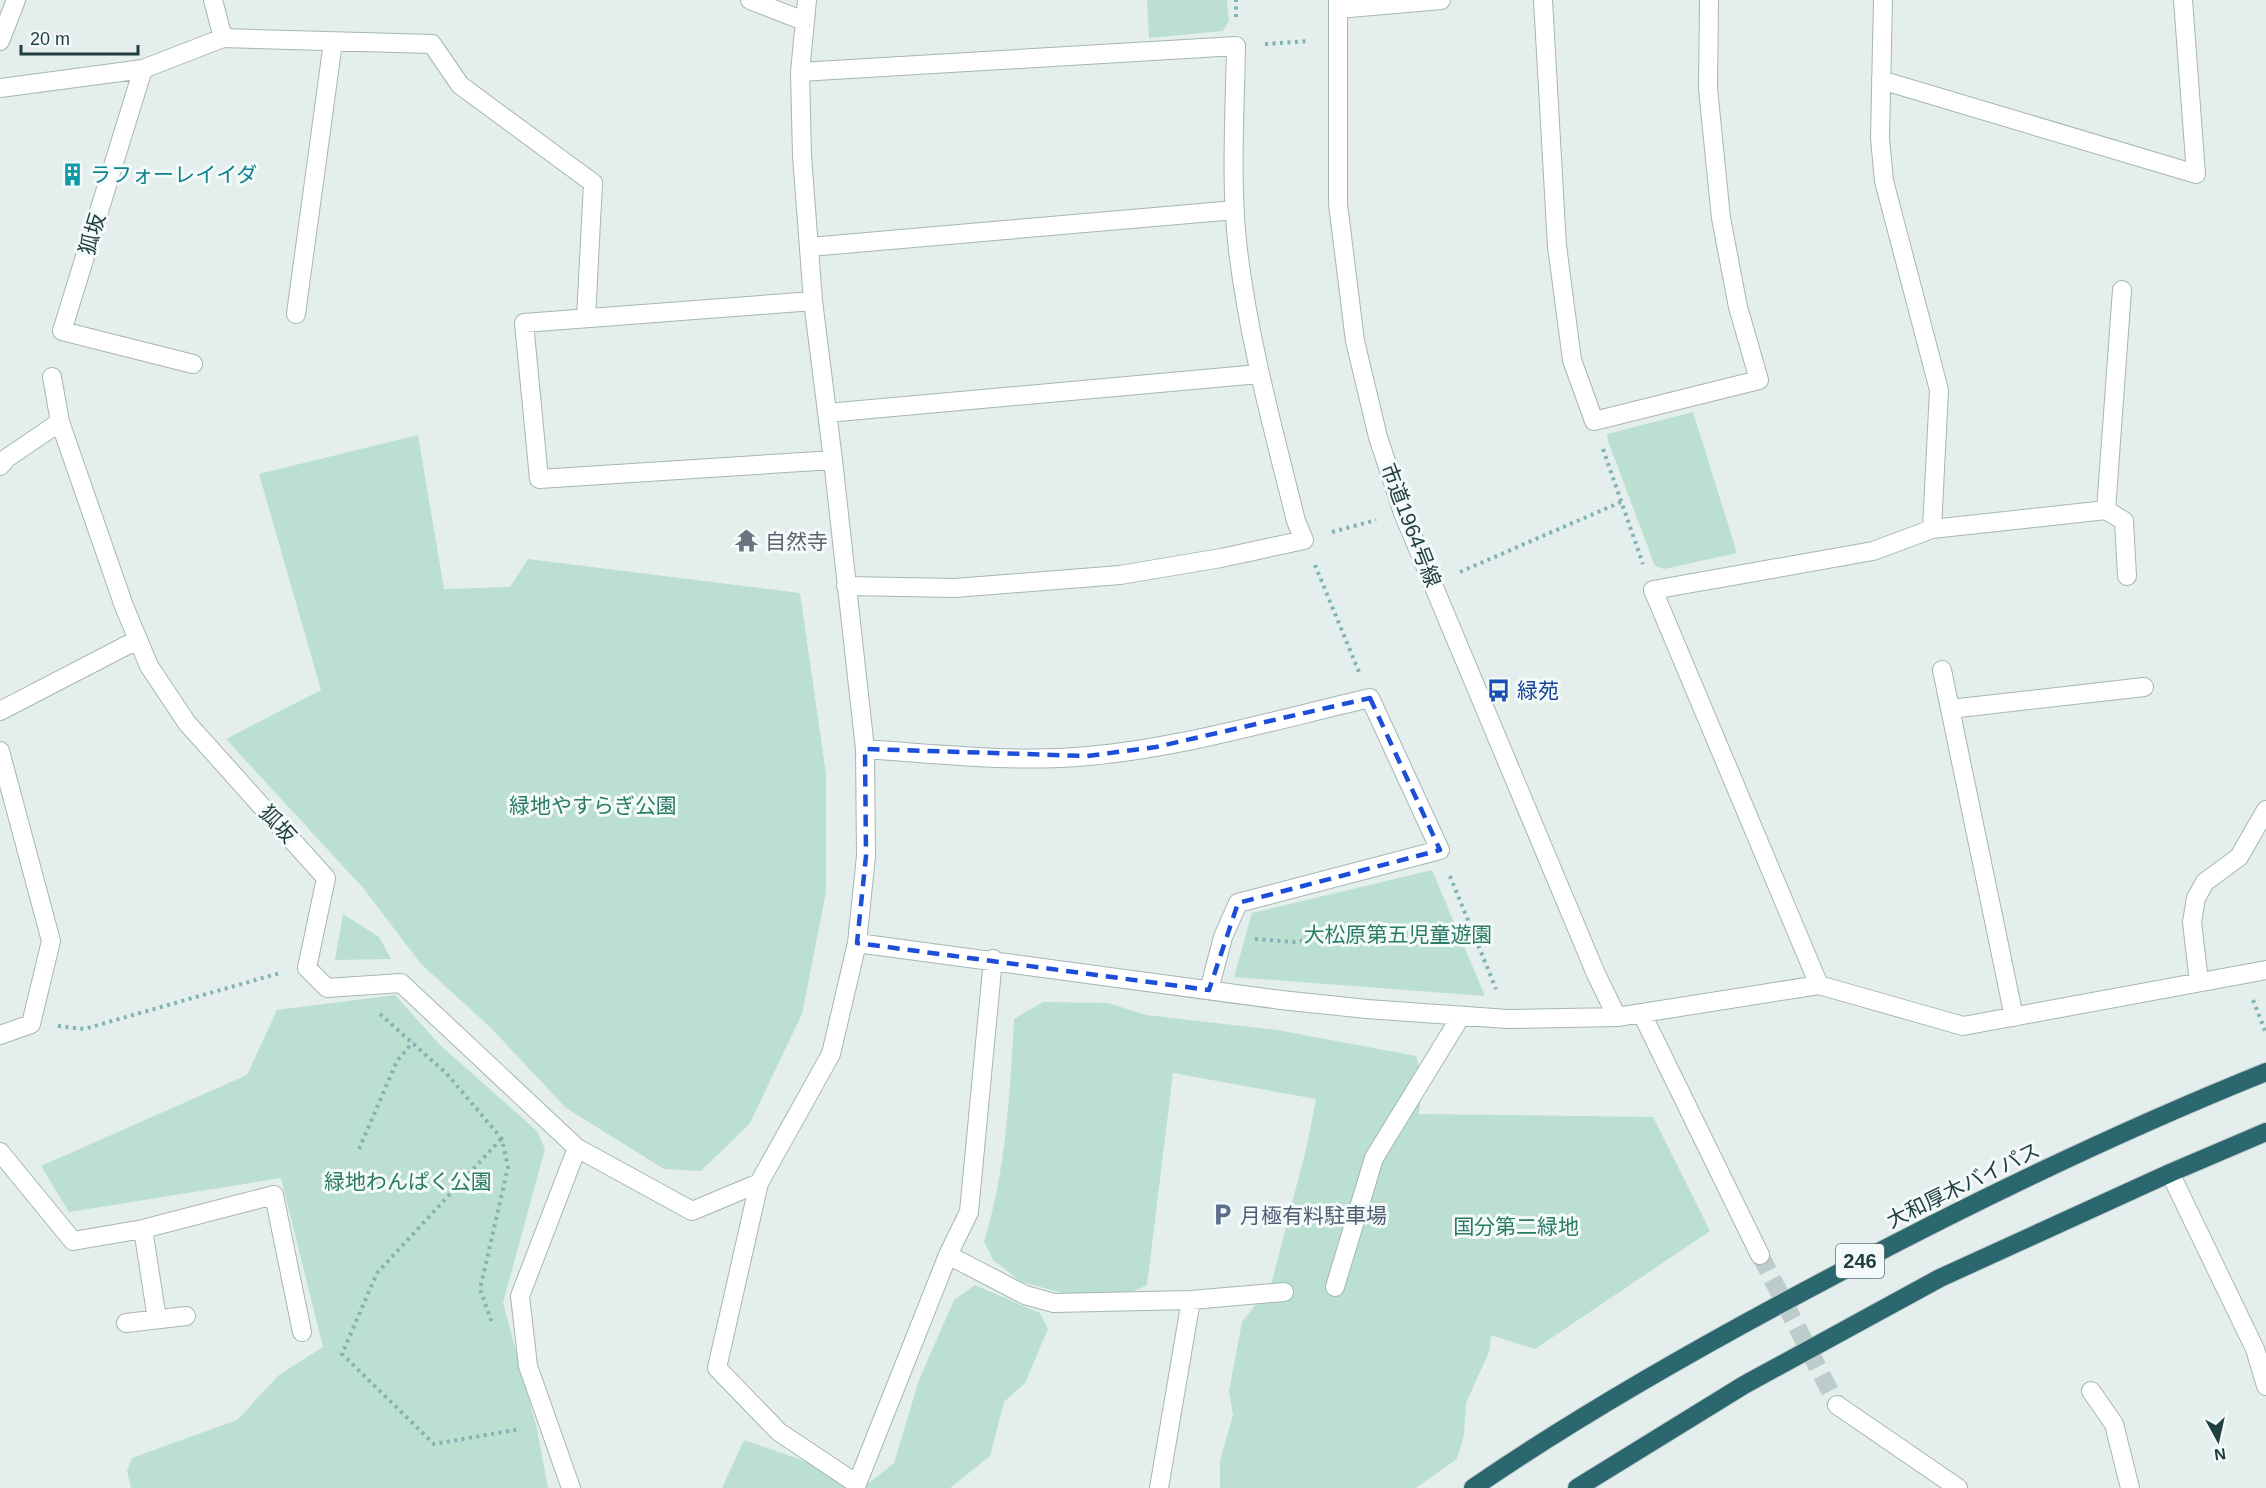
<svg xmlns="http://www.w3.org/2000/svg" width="2266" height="1488" viewBox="0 0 2266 1488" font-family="Arial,'Noto Sans JP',sans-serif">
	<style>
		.green { fill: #bbe0d1 }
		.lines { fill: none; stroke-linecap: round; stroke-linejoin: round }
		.minor-tunnel { stroke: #bccbcb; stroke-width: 18; stroke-dasharray: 18 9; stroke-linecap: butt }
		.minor-casing { stroke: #a5b6b6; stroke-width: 20 }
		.highway-casing { stroke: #c1c9ca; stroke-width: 20 }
		.path { stroke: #82b3b4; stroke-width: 4; stroke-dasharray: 3 4.5; stroke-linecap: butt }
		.minor { stroke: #fff; stroke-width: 18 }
		.highway { stroke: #2b676f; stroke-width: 18 }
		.marked { fill: none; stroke: #1d4ed8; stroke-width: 4.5; stroke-dasharray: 12 8; stroke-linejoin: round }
		.labels { text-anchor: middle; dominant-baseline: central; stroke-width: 6; stroke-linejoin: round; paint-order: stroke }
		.shield { fill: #f4faf9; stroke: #607778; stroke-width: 1.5 }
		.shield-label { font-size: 20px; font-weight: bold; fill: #213f41 }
		.culture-label { font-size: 21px; fill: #0d838f; stroke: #f4faf9; text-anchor: start }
		.street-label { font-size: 21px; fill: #213f41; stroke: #f4faf9 }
		.worship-label { font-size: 21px; fill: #5b616d; stroke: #f4faf9; text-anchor: start }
		.transit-label { font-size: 21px; fill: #164399; stroke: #f4faf9; text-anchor: start }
		.park-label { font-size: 21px; fill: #297b63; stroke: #f4faf9 }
		.service-label { font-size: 21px; fill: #4e5e75; stroke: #f4faf9; text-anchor: start }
	</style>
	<rect width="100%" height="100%" fill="#e3eeed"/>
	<!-- green -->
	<path class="green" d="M1147 0H1227L1229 21 1223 31 1149 38Z
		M1693 412 1737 553 1664 569 1655 566 1608 441 1607 434Z
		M418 435 444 589 510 587 528 559 800 593 826 774V892L802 1014 750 1123 701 1171 664 1169 566 1108 490 1027 421 964 364 889 226 739 321 690 259 474Z
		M1432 870 1485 996 1234 977 1252 913Z
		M343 914 379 937 391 959 335 960Z
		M395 995 441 1046 537 1131 545 1149 503 1303 537 1429 548 1488H131L127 1471 132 1458 237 1420 279 1375 323 1347 281 1178 69 1212 41 1166 247 1075 277 1010Z
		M1043 1002 1108 1003 1146 1015 1277 1030 1416 1056 1423 1081 1419 1114 1653 1117 1710 1231 1535 1349 1491 1335 1489 1352 1466 1403 1464 1435 1457 1459 1416 1488H1220V1461L1233 1415 1229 1391 1242 1322 1271 1285 1307 1145 1316 1099 1173 1073 1147 1285 1132 1292 1084 1299 1022 1282 994 1261 984 1242C1006 1171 1010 1093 1014 1019Z
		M975 1285 1040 1313 1048 1329 1025 1383 1004 1402 990 1456 950 1488H722L744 1440 869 1483 894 1463 919 1380 954 1300Z"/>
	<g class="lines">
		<!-- minor-tunnel -->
		<path class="minor-tunnel" d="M1760 1255 1837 1405"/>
		<defs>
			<path id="minor" d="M213 0 223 38
				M750 0 804 21
				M807 0 800 72 802 156 813 301 833 460 865 749 866 856 857 943 831 1054 759 1183 717 1368 779 1432 857 1484 948 1255 969 1212 993 959
				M1338 0V204L1355 341 1378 437 1403 513 1596 974 1617 1017
				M1543 0 1557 246 1572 360 1594 421 1759 380 1738 307 1721 218 1708 89 1709 0
				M1883 0 1880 138 1884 181 1939 390 1932 529
				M1338 9 1441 0
				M0 41 16 0
				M143 69 62 331 193 364
				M800 72 1236 46C1235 112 1230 185 1238 250 1249 342 1274 432 1296 521L1304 540 1221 558 1120 575 955 588 846 586
				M1881 80 2196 174 2183 0
				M0 88 143 69 223 38 432 44 460 85 593 183 586 318
				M810 247 1235 210
				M813 301 524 323 539 479 833 460
				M296 314 333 42
				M52 377 60 422 124 606 149 666 187 723 326 878 307 968 327 988 401 983 577 1148 692 1211 759 1183
				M827 413 1259 374
				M0 466 7 458 60 422
				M2106 510 2124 521 2127 576
				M1942 670 2014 1017
				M1950 709 2144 687
				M0 711 137 640
				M865 749C937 754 1016 763 1088 756 1181 748 1279 719 1370 698L1440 850 1238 903 1223 937 1209 990
				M0 751 51 941 31 1024 0 1035
				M857 943 1281 1000 1367 1009 1508 1019 1617 1017 1819 985 1963 1026 2266 970
				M2199 982 2192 922 2196 898 2205 882 2239 857 2266 810
				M1819 985 1653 590 1873 551 1932 529 2106 510 2122 290
				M1642 1014 1760 1255
				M0 1152 73 1241 143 1229 274 1195 302 1332
				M2170 1173 2255 1349 2266 1386
				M143 1229 157 1319
				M948 1255 1025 1295 1054 1303 1191 1300 1284 1292
				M1335 1287 1374 1158 1461 1016
				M126 1323 186 1316
				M2091 1391 2114 1424 2130 1488
				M1837 1405 1958 1488
				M571 1488 528 1366 520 1296 577 1148
				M1159 1488 1191 1300"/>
			<path id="highway" d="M1473 1488C1582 1413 1699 1347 1816 1285 1962 1207 2112 1134 2266 1072
				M1577 1488 1744 1385 1940 1278 2170 1173 2266 1132"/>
		</defs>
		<!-- minor casing -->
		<use href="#minor" class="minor-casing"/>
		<!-- highway casing -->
		<use href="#highway" class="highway-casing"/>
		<!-- path -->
		<path class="path" d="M1236 17V0
			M1265 44 1309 41
			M1603 449 1643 564
			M1332 532 1376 520
			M1315 565 1359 672
			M1460 572 1621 502
			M1450 876 1496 989
			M1255 939 1295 942 1361 932
			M2253 1000 2266 1033
			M380 1014 447 1074 502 1139 508 1167 480 1289 492 1323
			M58 1026 84 1029 280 973
			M501 1139 377 1273 342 1354 434 1444 520 1429
			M359 1149 397 1061 413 1042"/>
		<!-- minor -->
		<use href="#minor" class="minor"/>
		<!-- highway -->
		<use href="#highway" class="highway"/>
	</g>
	<!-- marked area -->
	<path class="marked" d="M1370 698 1440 850 1238 903 1209 990 857 943 866 856 865 749 1087 756 1156 747Z"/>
	<!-- icons -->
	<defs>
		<symbol id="building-bare" viewBox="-9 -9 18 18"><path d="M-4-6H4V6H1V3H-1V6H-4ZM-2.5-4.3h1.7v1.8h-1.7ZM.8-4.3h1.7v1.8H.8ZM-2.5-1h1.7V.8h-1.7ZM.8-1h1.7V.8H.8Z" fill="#0f9aa8" stroke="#f4faf9" stroke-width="2.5" paint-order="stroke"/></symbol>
		<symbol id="temple-bare" viewBox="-9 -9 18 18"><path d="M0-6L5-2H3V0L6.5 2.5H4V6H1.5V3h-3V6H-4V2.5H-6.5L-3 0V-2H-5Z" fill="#6b7280" stroke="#f4faf9" stroke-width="2.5" paint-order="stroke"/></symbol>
		<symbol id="bus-bare" viewBox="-9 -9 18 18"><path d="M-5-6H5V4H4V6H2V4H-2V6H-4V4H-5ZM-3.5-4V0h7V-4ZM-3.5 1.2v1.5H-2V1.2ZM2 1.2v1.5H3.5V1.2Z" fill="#1a4fb4" stroke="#f4faf9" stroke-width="2.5" paint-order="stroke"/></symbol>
		<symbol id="parking-bare" viewBox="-9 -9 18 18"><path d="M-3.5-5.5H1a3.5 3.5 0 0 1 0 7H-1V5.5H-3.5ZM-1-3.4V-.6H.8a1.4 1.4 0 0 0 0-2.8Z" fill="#5c6f8a" stroke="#f4faf9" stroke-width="2.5" paint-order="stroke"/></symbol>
	</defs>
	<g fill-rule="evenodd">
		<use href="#building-bare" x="56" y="158" width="33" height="33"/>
		<use href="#temple-bare" x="730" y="524" width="33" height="33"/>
		<use href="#bus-bare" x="1482" y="674" width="33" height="33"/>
		<use href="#parking-bare" x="1206" y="1198" width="33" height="33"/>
	</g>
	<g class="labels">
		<!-- shield labels -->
		<rect class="shield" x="1836" y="1244" width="48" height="34" rx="4.5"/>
		<g class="shield-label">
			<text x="1860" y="1261">246</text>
		</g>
		<!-- culture labels -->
		<g class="culture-label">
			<text x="90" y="174">ラフォーレイイダ</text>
		</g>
		<!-- street labels -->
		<g class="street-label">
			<text transform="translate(92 234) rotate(-73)">狐坂</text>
			<text transform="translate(1411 525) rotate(69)">市道1964号線</text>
			<text transform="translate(278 824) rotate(48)">狐坂</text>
			<text transform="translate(1963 1185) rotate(-26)">大和厚木バイパス</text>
		</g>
		<!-- worship labels -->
		<g class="worship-label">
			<text x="765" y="541">自然寺</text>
		</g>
		<!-- transit labels -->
		<g class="transit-label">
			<text x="1517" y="690">緑苑</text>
		</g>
		<!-- park labels -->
		<g class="park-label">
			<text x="593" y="805">緑地やすらぎ公園</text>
			<text x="1398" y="934">大松原第五児童遊園</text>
			<text x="408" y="1181">緑地わんぱく公園</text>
			<text x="1516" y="1226">国分第二緑地</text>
		</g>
		<!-- service labels -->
		<g class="service-label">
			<text x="1240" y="1215">月極有料駐車場</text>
		</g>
	</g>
	<!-- north arrow -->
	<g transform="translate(2218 1440) rotate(172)" stroke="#f4faf9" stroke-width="4.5" paint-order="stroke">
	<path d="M0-4.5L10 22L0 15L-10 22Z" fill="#213f41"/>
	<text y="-9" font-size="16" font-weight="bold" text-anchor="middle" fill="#213f41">N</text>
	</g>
	<!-- scale -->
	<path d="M21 45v9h117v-9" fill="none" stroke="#213f41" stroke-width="3"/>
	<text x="30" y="45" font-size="18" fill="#213f41" stroke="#f4faf9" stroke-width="4.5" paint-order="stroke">20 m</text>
</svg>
